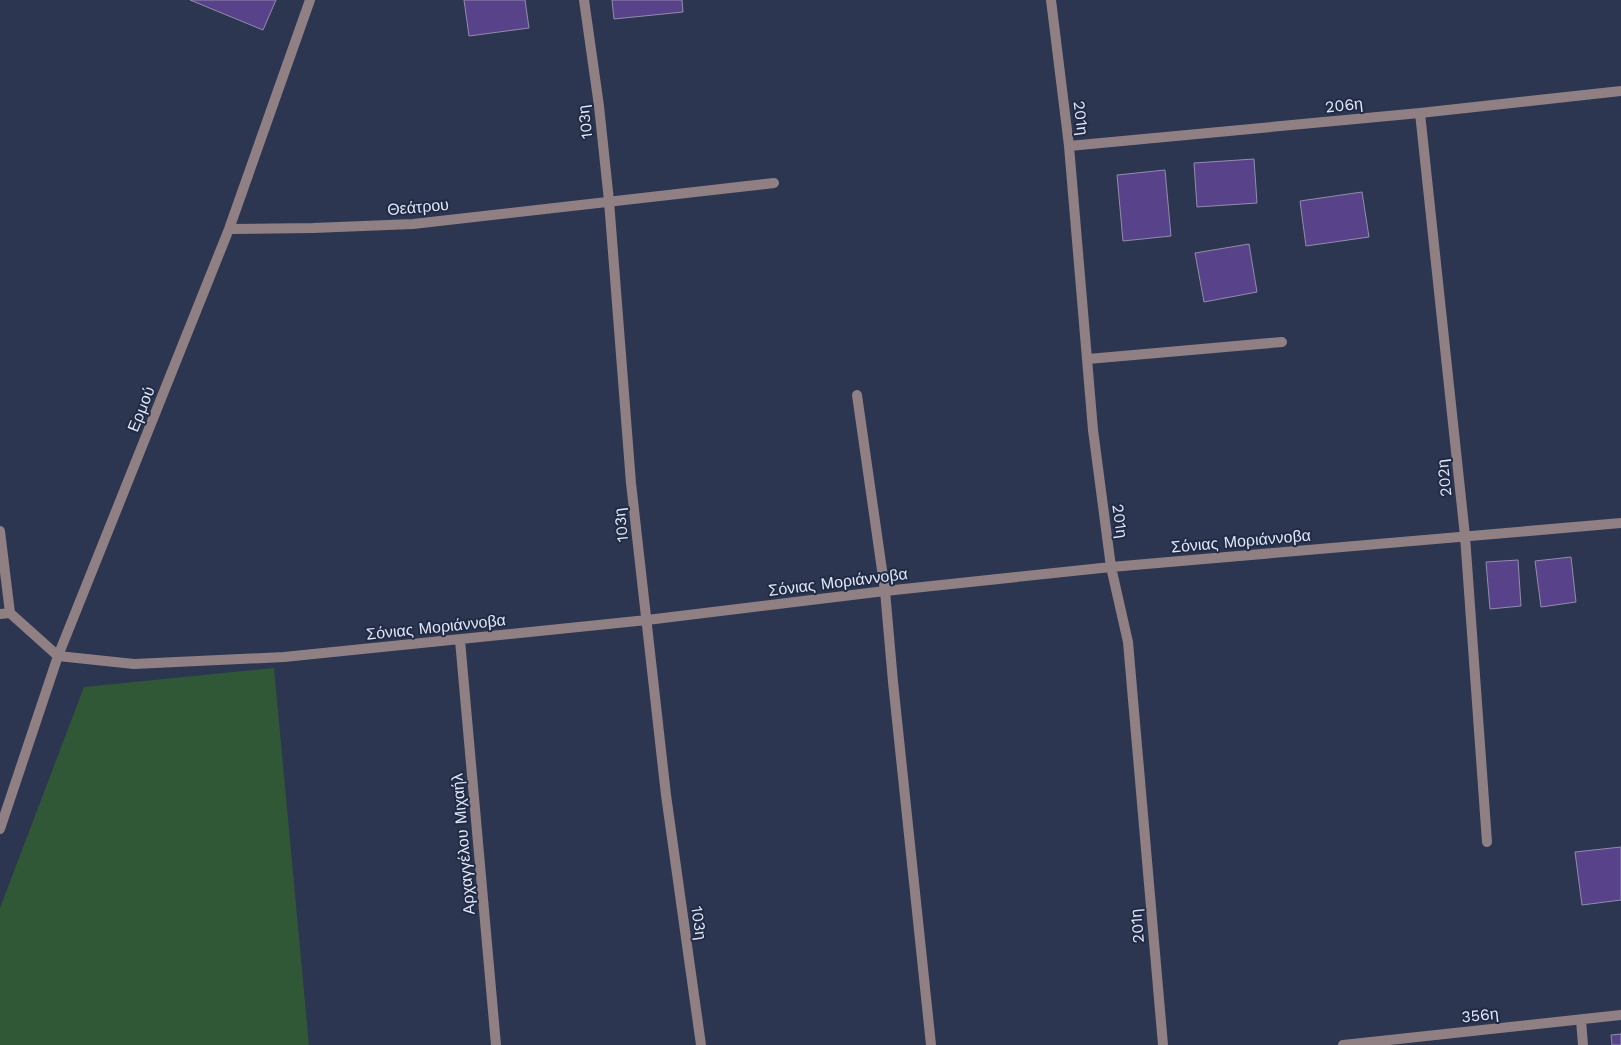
<svg xmlns="http://www.w3.org/2000/svg" width="1621" height="1045" viewBox="0 0 1621 1045" font-family="'Work Sans',sans-serif">
	<style>
		.green { fill: #305836 }
		.building { fill: #584289; stroke: #938cac }
		.lines { fill: none; stroke-linecap: round; stroke-linejoin: round }
		.minor { stroke: #907f83; stroke-width: 10 }
		.labels { text-anchor: middle; dominant-baseline: central; stroke-width: 4; stroke-linejoin: round; paint-order: stroke }
		.street-label { font-size: 16px; fill: #e0e7f8; stroke: #222b45 }
	</style>
	<rect width="100%" height="100%" fill="#2c3650"/>
	<!-- green -->
	<path class="green" d="M274 668 309 1045H0V908L84 687Z"/>
	<!-- building -->
	<path class="building" d="M190 0H276L263 30Z
		M464 0H525L529 28 469 36Z
		M612 0H682L683 12 614 19Z
		M1254 159 1257 203 1197 207 1194 163Z
		M1165 170 1171 236 1123 241 1117 175Z
		M1362 192 1369 237 1306 246 1300 201Z
		M1249 244 1257 292 1204 302 1195 253Z
		M1571 557 1576 602 1541 607 1535 561Z
		M1518 560 1521 606 1490 609 1486 562Z
		M1621 847V900L1582 905 1575 852Z
		M1621 1034V1045H1612L1611 1035Z"/>
	<g class="lines">
		<!-- minor -->
		<path class="minor" d="M584 0 599 106 609 201 631 483 666 795 701 1045
			M1051 0 1069 146 1093 430 1111 567 1128 642 1163 1045
			M1420 113 1465 536 1487 842
			M1069 146 1420 113 1621 91
			M229 229 313 228 413 224 774 183
			M1088 359 1282 342
			M857 395 885 591 893 682 931 1045
			M0 531 10 613
			M0 614 10 613 58 656 134 664 284 657 647 620 885 591 1111 567 1621 523
			M460 640 496 1045
			M0 829 58 656 229 229 310 0
			M1581 1020 1583 1045
			M1343 1045 1621 1015"/>
	</g>
	<g class="labels">
		<!-- street labels -->
		<g class="street-label">
			<text transform="translate(1344 105) rotate(-6)">206η</text>
			<text transform="translate(1081 118) rotate(83)">201η</text>
			<text transform="translate(585 122) rotate(-97)">103η</text>
			<text transform="translate(418 207) rotate(-5)">Θεάτρου</text>
			<text transform="translate(141 409) rotate(-68)">Ερμού</text>
			<text transform="translate(1444 478) rotate(-96)">202η</text>
			<text transform="translate(1120 521) rotate(82)">201η</text>
			<text transform="translate(621 525) rotate(-96)">103η</text>
			<text transform="translate(1241 541) rotate(-5)">Σόνιας Μοριάννοβα</text>
			<text transform="translate(838 582) rotate(-7)">Σόνιας Μοριάννοβα</text>
			<text transform="translate(436 627) rotate(-6)">Σόνιας Μοριάννοβα</text>
			<text transform="translate(463 844) rotate(-95)">Αρχαγγέλου Μιχαήλ</text>
			<text transform="translate(699 923) rotate(82)">103η</text>
			<text transform="translate(1137 926) rotate(-95)">201η</text>
			<text transform="translate(1480 1015) rotate(-6)">356η</text>
		</g>
	</g>
</svg>
